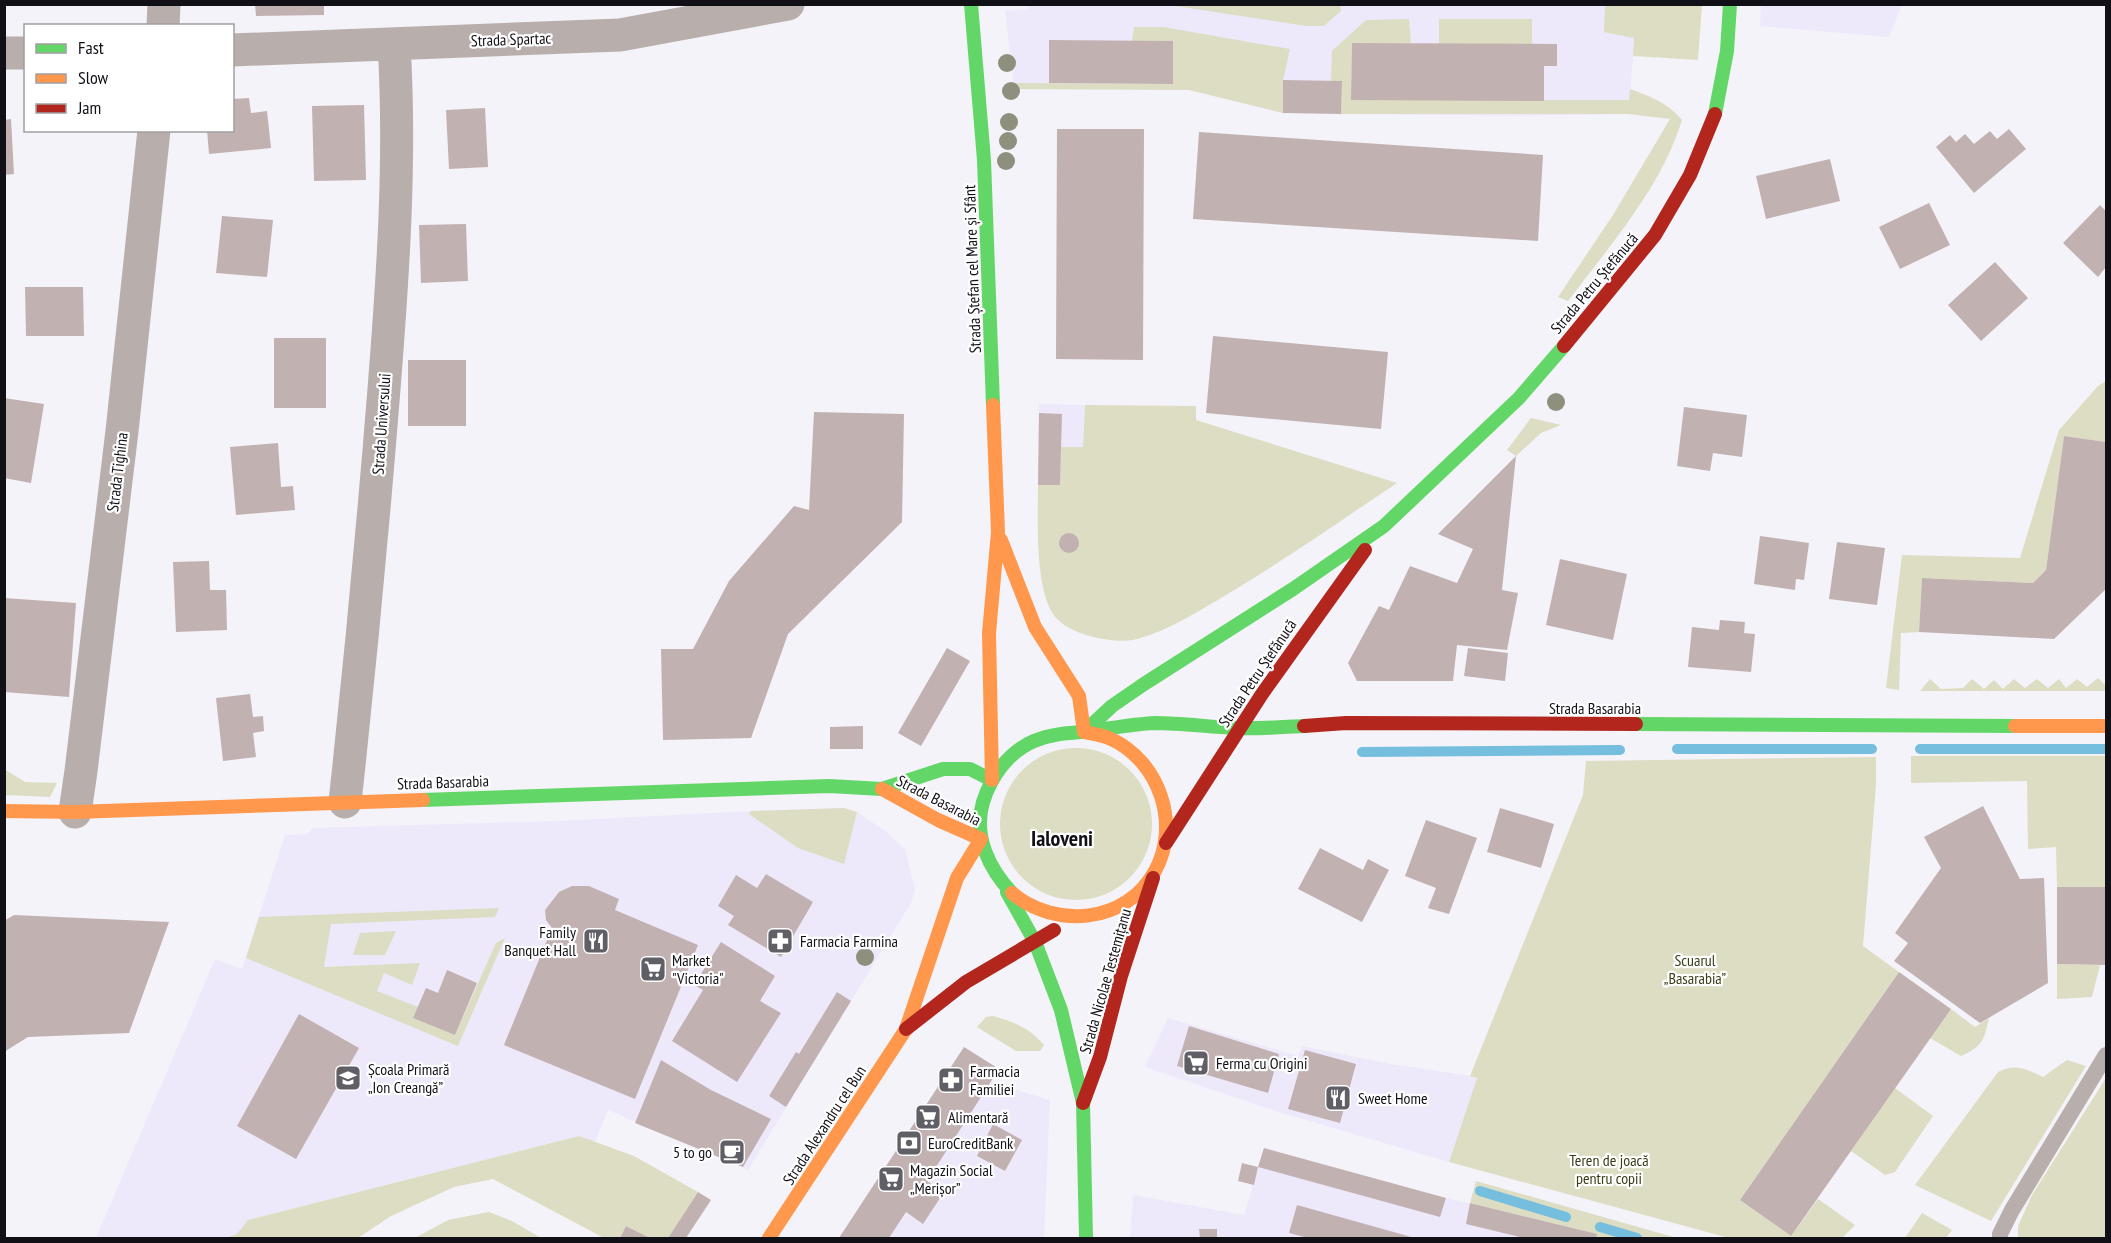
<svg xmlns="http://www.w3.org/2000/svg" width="2111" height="1243" viewBox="0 0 2111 1243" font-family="'PT Sans Narrow',sans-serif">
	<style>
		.built { fill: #ede9fb }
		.green { fill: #dcddc2 }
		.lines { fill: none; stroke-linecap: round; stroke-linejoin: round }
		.stream { stroke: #75bede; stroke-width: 10 }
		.building { fill: #c2b1b1 }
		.lane { stroke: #b8aeab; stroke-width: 16 }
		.street { stroke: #b8aeab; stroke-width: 33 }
		.fast { stroke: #63d668; stroke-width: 14 }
		.slow { stroke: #ff974d; stroke-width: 14 }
		.jam { stroke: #b3261e; stroke-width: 14 }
		.tree { fill: #8e8f7d }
		.labels { text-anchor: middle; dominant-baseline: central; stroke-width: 4.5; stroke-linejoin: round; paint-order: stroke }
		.street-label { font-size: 16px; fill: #121017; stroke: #fff }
		.poi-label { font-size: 16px; fill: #121017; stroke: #fff; text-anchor: start }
		.park-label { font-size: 16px; fill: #3b3d17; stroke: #fff }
		.district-label { font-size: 22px; font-weight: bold; fill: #121017; stroke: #fff }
	</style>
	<rect width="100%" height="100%" fill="#f4f3f9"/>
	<!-- built -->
	<path class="built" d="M1027 4 1698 5 1635 38 1628 114 1514 116 1283 113 1189 90 1014 89 1005 11 1028 9Z
		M1761 5V4L1902 5 1889 37 1760 26Z
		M1039 404 1085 405 1083 448 1060 485H1038Z
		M844 808 857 812 885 831 905 849 915 890 912 901 748 1170 608 1110 595 1142 579 1136 248 1220 237 1234 225 1238H96L215 959 242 969 285 835 308 834 313 828 557 821 751 811Z
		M1168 1018 1298 1056 1302 1046 1391 1064 1477 1077 1449 1162 1282 1113 1145 1067Z
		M964 1047 999 1069 991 1082 1050 1100 1044 1238H839Z
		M1264 1148 1446 1198 1597 1234 1596 1238H1130L1133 1195 1244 1215Z"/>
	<!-- green -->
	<path class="green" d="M1340 4 1341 11 1324 26H1306L1169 5Z
		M1605 5H1702L1698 60 1633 56 1634 38 1604 32Z
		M1409 19 1411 43H1352L1351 100H1629L1630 89C1650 96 1668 103 1682 120 1661 188 1611 244 1568 301L1558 297 1613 215 1670 119 1628 114H1341L1342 82 1331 81 1332 51 1366 20Z
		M1439 19H1532V44H1439Z
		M1134 27H1163L1290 49 1283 80V113L1189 90 1014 89 1013 83 1173 84V41H1132Z
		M2106 381V442L2064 436 2046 570 2033 583 1922 578 1919 632 1901 633 1899 690 1886 688 1902 555 2020 558 2059 430 2098 386Z
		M1085 405 1196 406V420L1397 483C1340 521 1285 560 1226 595 1197 612 1170 630 1137 639 1116 645 1071 635 1056 618 1034 592 1038 518 1038 485H1060L1061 447H1083Z
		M1531 418 1561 425 1541 433 1516 456 1507 450Z
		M2098 678 2106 686V691H1920L1930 679 1941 689 1963 688 1972 679 1984 689 1994 680 2003 689 2014 679 2025 688 2037 679 2048 688 2059 679 2066 688 2077 679 2087 687Z
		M1000 824a76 76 0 1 1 152 0a76 76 0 1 1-152 0Z
		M1911 756H2106V887H2057L2056 847 2028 849 2027 781 1911 783Z
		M1876 757V785L1863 946 1899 972 1740 1200 1791 1236 1818 1199 1855 1225 1842 1238H1729L1449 1162 1477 1078 1470 1076 1583 795 1586 761Z
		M4 769 25 782 57 783 50 797 5 795Z
		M844 808 857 812 844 864 798 848 749 814 751 811Z
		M499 908 495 917 331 924 324 967 420 963 412 985 384 973 377 991 418 1007 414 1018 455 1035 496 943 505 938 458 1046 246 958 259 917Z
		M396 931 385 955H353L360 933Z
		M2057 964 2100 965 2092 997 2057 999Z
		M1951 1009 1975 1027 1989 1018C1984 1040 1983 1046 1961 1056L1930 1038Z
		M993 1016C1014 1022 1030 1028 1044 1045L1040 1051H1016L977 1027 986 1017Z
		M2067 1060 2086 1066 1991 1221 1915 1185 1998 1072C2016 1063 2026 1069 2043 1077Z
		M2106 1078V1238H2018V1226L2032 1195Z
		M1895 1088 1933 1116 1895 1172 1885 1175 1851 1151Z
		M579 1136 634 1156 698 1192 668 1238H650L626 1226 620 1238H604L493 1179 454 1187 391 1216 358 1238H225L237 1234 248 1220Z
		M1476 1181 1677 1238H1596V1234L1470 1203Z
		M489 1212 512 1221 541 1238H415L448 1220Z
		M1922 1213 1952 1230 1946 1238H1905Z"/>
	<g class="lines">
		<!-- stream -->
		<path class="stream" d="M1677 749H1872
			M1920 749H2106
			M1362 752 1620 750
			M1480 1191 1566 1217
			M1600 1227 1637 1238"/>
	</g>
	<!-- building -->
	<path class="building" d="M255 4H324V15L256 16Z
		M1049 40 1173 41V84L1049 83Z
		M1352 43 1557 44V66H1544V101L1351 100Z
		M1283 80 1342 81 1341 114 1283 113Z
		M249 98 251 113 267 111 271 148 209 154 207 130H232V99Z
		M364 105 366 180 314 181 312 106Z
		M485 108 488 167 449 169 446 110Z
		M11 119 14 174 4 175V120Z
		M1057 129H1144L1143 360 1056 359Z
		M2009 129 2026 149 1974 193 1936 147 1950 135 1956 142 1965 134 1974 144 1990 131 1997 139Z
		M1199 132 1543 155 1538 241 1193 219Z
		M1830 159 1840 201 1766 219 1756 176Z
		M1929 203 1950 245 1900 269 1879 227Z
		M2100 205 2106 211V267L2098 277 2063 243Z
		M222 216 273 220 267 277 216 273Z
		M466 224 468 281 421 283 419 225Z
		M1995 262 2028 298 1981 341 1948 305Z
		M25 287H83L84 336H26Z
		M1213 336 1388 352 1381 429 1206 413Z
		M274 338H326V408H274Z
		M408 360H466V426H408Z
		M4 398 44 404 31 483 4 478Z
		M1684 407 1747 415 1742 457 1713 453 1710 471 1677 466Z
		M814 412 904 414 902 522 788 634 751 738 663 740 661 649H693L729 581 794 506 809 510Z
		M1039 413 1062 414 1060 485H1038Z
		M2064 436 2106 442V589L2054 639 1919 632 1922 578 2033 583 2046 570Z
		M278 443 281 487 293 486 295 510 236 515 230 447Z
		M1516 456 1502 590 1518 593 1507 650 1457 645 1453 681H1357L1348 663 1379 606 1389 610 1410 566 1457 583 1473 549 1438 534Z
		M1059 543a10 10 0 1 1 20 0a10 10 0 1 1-20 0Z
		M1760 536 1809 543 1804 580 1796 579 1795 590 1754 584Z
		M1837 542 1885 548 1877 605 1829 599Z
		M1560 559 1627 574 1613 640 1546 625Z
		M209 561 210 590H226L227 630 176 632 173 562Z
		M4 598 76 603 69 697 4 692Z
		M1720 620 1745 622 1744 633 1755 634 1751 672 1688 667 1692 627 1719 630Z
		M947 648 970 661 921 746 898 733Z
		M1468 648 1508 653 1505 681 1464 676Z
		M250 694 253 717 263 716 264 731 253 733 256 757 223 761 216 698Z
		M863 726V749H830V727Z
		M1983 806 2020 879 2044 878 2048 983 1980 1023 1894 961 1908 943 1895 933 1941 868 1924 837Z
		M1500 808 1554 824 1541 868 1487 852Z
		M1426 820 1477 838 1449 914 1428 908 1436 888 1405 876Z
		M1320 848 1363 870 1368 859 1389 870 1362 922 1298 889Z
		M766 874 813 902 781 957 728 925 734 916 718 906 736 875 757 888Z
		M572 886H589L619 899 615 910 698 945 635 1099 504 1045 552 928 546 920 545 910 559 892Z
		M2057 887H2106V965L2057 964Z
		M14 915 169 922 129 1033 28 1037 4 1052V921Z
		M721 942 775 976 760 1001 781 1013 737 1082 672 1041 703 990 694 985Z
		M447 970 477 983 455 1035 413 1018 426 988 438 993Z
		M1899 972 1951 1009 1791 1236 1740 1200Z
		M837 992 851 1001 786 1107 769 1096 796 1052 799 1054Z
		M299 1014 359 1048 296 1159 237 1126Z
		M1189 1026 1279 1054 1268 1093 1177 1066Z
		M964 1047 999 1069 927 1181 944 1192 923 1224 906 1212 889 1238H839Z
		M1305 1050 1356 1064 1340 1123 1288 1109Z
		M661 1060 711 1090 771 1119 743 1167 635 1123Z
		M993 1124 1022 1140 1005 1171 977 1156Z
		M1264 1148 1446 1198 1440 1217 1258 1167Z
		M1242 1163 1258 1167 1254 1185 1238 1181Z
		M698 1192 711 1200 686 1238H668Z
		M1470 1203 1597 1234 1596 1238H1524L1466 1224Z
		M1297 1205 1415 1238H1308L1289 1233Z
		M626 1226 650 1238H620Z
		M1199 1229H1217V1238H1200Z"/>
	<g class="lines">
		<!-- lane -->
		<path class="lane" d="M2000 1238V1234L2012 1210 2106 1055"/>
		<!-- street -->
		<path class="street" d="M163 26 164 4
			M232 50 620 35 788 4
			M4 53H26
			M345 802C360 665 373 527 384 389 393 275 401 159 394 44
			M75 812 81 771 122 431 154 130"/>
		<!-- fast -->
		<path class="fast" d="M971 4 984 160 993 405
			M1715 114 1727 51 1730 4
			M1636 724 2015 726
			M1084 732 1112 706 1144 684 1293 589 1384 526 1519 398 1564 346
			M423 800 829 786 882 789 943 769H970L992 780
			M1007 892 1035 942 1061 1010 1083 1103 1086 1238
			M1012 893C989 869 973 836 983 802 991 777 1008 752 1034 741 1053 733 1072 733 1092 731 1113 728 1133 724 1155 723 1182 723 1209 727 1236 728 1259 729 1282 727 1304 726"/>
		<!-- slow -->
		<path class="slow" d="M1001 540 1035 627 1079 696 1084 732
			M2015 726H2106
			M992 780 989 633 998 532 993 405
			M882 789 938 820 981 839
			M4 811 75 812 423 800
			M1012 893C1055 929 1126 924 1155 871 1181 824 1159 761 1111 739 1103 735 1093 734 1084 732
			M769 1238 906 1029 957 878 981 839"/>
		<!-- jam -->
		<path class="jam" d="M1564 346 1655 235 1690 175 1715 114
			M1304 726 1346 723 1636 724
			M1166 843 1262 694 1365 550
			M906 1029 966 982 1054 930
			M1083 1103 1100 1057 1121 976 1153 878"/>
	</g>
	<!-- trees -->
	<g class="tree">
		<circle cx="1007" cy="63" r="9"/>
		<circle cx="1011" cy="91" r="9"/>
		<circle cx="1009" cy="122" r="9"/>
		<circle cx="1008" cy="141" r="9"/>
		<circle cx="1006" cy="161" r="9"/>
		<circle cx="1556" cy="402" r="9"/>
		<circle cx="865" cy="957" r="9"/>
	</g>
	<!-- icons -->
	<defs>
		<symbol id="restaurant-square" viewBox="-11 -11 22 22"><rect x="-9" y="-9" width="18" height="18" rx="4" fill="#615f66" stroke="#fff"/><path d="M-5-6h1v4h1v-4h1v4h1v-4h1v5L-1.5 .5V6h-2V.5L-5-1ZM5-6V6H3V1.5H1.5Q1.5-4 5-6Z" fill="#fff"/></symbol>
		<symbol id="pharmacy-square" viewBox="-11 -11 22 22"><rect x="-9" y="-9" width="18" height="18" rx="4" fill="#615f66" stroke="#fff"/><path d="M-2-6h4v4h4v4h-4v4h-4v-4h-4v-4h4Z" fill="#fff"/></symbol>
		<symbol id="supermarket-square" viewBox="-11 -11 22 22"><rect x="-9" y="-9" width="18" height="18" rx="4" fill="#615f66" stroke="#fff"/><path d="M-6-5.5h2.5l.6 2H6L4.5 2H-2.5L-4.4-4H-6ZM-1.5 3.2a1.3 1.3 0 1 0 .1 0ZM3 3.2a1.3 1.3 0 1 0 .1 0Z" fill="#fff"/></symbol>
		<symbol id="school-square" viewBox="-11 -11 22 22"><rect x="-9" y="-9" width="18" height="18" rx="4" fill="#615f66" stroke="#fff"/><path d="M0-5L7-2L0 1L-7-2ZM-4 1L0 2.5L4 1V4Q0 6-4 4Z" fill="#fff"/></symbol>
		<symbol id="bank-square" viewBox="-11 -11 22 22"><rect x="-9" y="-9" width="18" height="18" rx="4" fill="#615f66" stroke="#fff"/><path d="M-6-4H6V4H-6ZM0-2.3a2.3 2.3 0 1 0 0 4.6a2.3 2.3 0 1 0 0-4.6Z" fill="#fff"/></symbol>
		<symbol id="cafe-square" viewBox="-11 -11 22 22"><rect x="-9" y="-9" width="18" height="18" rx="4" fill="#615f66" stroke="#fff"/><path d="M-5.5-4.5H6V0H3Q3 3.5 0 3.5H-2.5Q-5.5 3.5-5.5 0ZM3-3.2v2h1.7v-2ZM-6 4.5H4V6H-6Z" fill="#fff"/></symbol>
	</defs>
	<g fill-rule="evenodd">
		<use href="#restaurant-square" x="581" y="926" width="30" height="30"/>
		<use href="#pharmacy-square" x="765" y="926" width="30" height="30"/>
		<use href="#supermarket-square" x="638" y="954" width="30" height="30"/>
		<use href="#supermarket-square" x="1181" y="1048" width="30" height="30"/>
		<use href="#school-square" x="333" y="1063" width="30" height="30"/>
		<use href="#pharmacy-square" x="936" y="1065" width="30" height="30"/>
		<use href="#restaurant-square" x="1323" y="1083" width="30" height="30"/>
		<use href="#supermarket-square" x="913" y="1102" width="30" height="30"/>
		<use href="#bank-square" x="894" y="1128" width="30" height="30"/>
		<use href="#cafe-square" x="717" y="1137" width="30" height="30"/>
		<use href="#supermarket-square" x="876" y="1164" width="30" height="30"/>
	</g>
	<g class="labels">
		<!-- street labels -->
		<g class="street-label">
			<text transform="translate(511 39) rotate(-2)">Strada Spartac</text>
			<text transform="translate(972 269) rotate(-92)">Strada Ștefan cel Mare și Sfânt</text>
			<text transform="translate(1594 283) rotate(-50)">Strada Petru Ștefănucă</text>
			<text transform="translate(381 424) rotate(-86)">Strada Universului</text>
			<text transform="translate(117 472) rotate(-83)">Strada Tighina</text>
			<text transform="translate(1257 673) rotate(-56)">Strada Petru Ștefănucă</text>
			<text x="1595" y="708">Strada Basarabia</text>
			<text transform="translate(443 782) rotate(-2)">Strada Basarabia</text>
			<text transform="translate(939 800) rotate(27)">Strada Basarabia</text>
			<text transform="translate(1105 981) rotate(-74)">Strada Nicolae Testemițanu</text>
			<text transform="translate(824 1125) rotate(-57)">Strada Alexandru cel Bun</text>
		</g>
		<!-- poi labels -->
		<g class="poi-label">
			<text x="576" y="932" text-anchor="end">Family<tspan x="576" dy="18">Banquet Hall</tspan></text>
			<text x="800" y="941">Farmacia Farmina</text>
			<text x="672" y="960">Market<tspan x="672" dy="18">"Victoria"</tspan></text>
			<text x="1216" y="1063">Ferma cu Origini</text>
			<text x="368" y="1069">Școala Primară<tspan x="368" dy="18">„Ion Creangă”</tspan></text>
			<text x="970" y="1071">Farmacia<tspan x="970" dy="18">Familiei</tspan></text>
			<text x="1358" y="1098">Sweet Home</text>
			<text x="948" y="1117">Alimentară</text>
			<text x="928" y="1143">EuroCreditBank</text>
			<text x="712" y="1152" text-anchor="end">5 to go</text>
			<text x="910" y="1170">Magazin Social<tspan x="910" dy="18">„Merișor”</tspan></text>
		</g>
		<!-- park labels -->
		<g class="park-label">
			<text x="1695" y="960">Scuarul<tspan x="1695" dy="18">„Basarabia”</tspan></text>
			<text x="1609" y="1160">Teren de joacă<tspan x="1609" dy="18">pentru copii</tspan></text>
		</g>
		<!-- district labels -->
		<g class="district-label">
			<text x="1062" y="838">Ialoveni</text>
		</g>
	</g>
	<!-- border -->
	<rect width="2111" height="1243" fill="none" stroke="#121017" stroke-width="12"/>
	<!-- legend -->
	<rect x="24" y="24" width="210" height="108" fill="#ffffff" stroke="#a09fa2" stroke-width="1.5"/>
	<rect x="36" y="44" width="30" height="9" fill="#63d668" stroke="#a09fa2" stroke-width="1.5"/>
	<text x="78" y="54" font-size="18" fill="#121017">Fast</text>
	<rect x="36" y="74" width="30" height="9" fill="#ff974d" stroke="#a09fa2" stroke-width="1.5"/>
	<text x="78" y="84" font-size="18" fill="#121017">Slow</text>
	<rect x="36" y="104" width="30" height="9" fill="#b3261e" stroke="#a09fa2" stroke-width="1.5"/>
	<text x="78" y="114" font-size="18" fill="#121017">Jam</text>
</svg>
